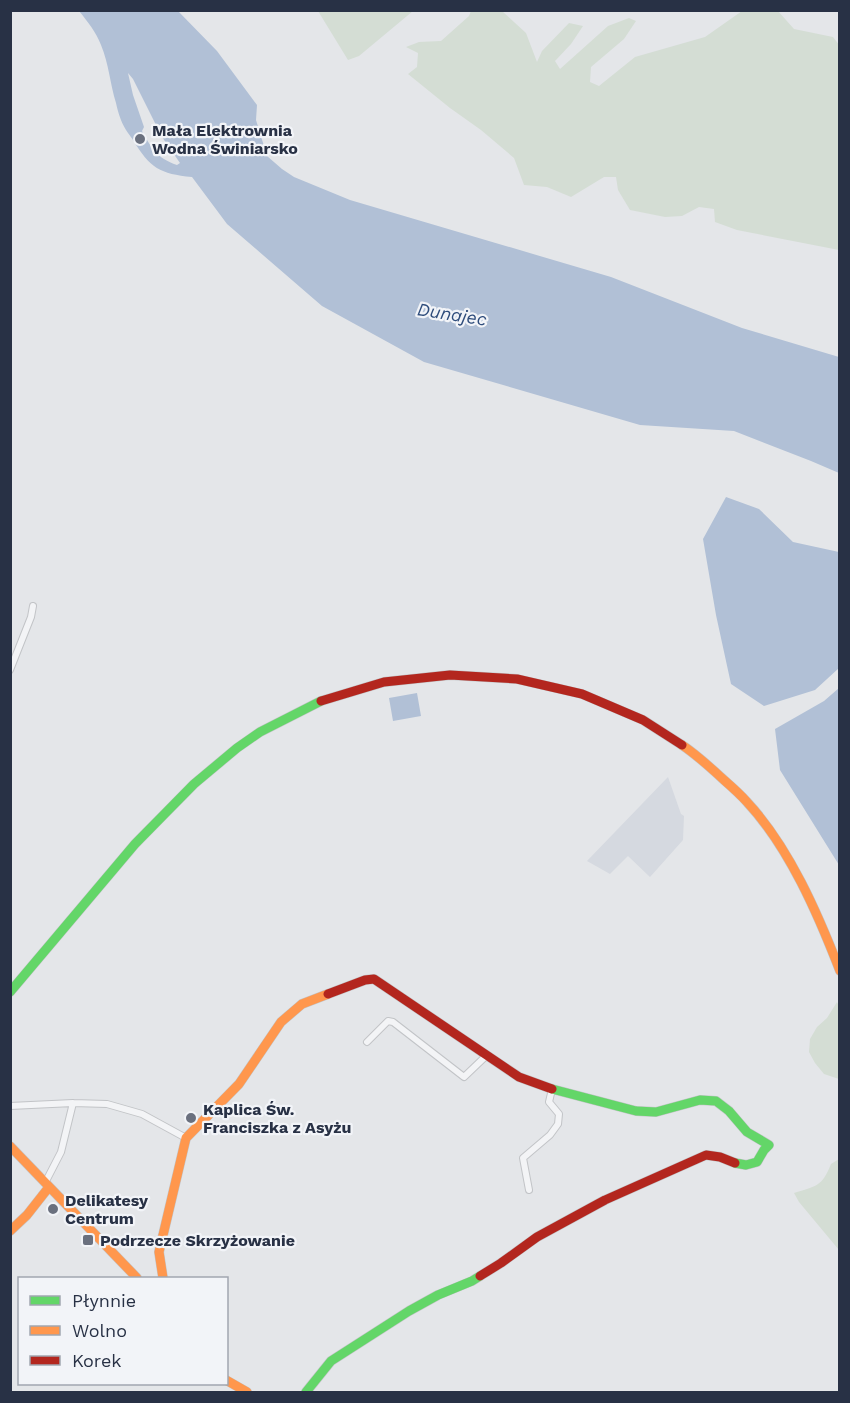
<svg xmlns="http://www.w3.org/2000/svg" width="850" height="1403" viewBox="0 0 850 1403" font-family="'Work Sans',sans-serif">
	<style>
		.built { fill: #d5d9e0 }
		.green { fill: #d4ddd4 }
		.water { fill: #b1c0d6; fill-rule: evenodd }
		.lines { fill: none; stroke-linecap: round; stroke-linejoin: round }
		.street-casing { stroke: #c2c4c7; stroke-width: 8 }
		.fast-casing { stroke: #c2c4c7; stroke-width: 10 }
		.slow-casing { stroke: #c2c4c7; stroke-width: 10 }
		.jam-casing { stroke: #c2c4c7; stroke-width: 10 }
		.street { stroke: #f3f4f6; stroke-width: 6 }
		.fast { stroke: #63d668; stroke-width: 9 }
		.slow { stroke: #ff974d; stroke-width: 9 }
		.jam { stroke: #b3261e; stroke-width: 9 }
		.poi-dot { fill: #6a707e; stroke: #f2f4f8; stroke-width: 2 }
		.labels { text-anchor: middle; dominant-baseline: central; stroke-width: 4.5; stroke-linejoin: round; paint-order: stroke }
		.poi-label { font-size: 16px; font-weight: bold; fill: #283145; stroke: #f2f4f8; text-anchor: start }
		.water-label { font-size: 18px; font-style: italic; fill: #2f4d7c; stroke: #f2f4f8 }
	</style>
	<rect width="100%" height="100%" fill="#e4e6e9"/>
	<!-- built -->
	<path class="built" d="M668 777 681 814 684 816 683 840 650 877 628 856 610 874 587 861Z"/>
	<!-- green -->
	<path class="green" d="M318 11H413L359 56 348 60Z
		M471 11H502L526 33 537 62 542 51 569 23 583 26 571 44 555 61 560 69 608 26 629 18 636 21 624 39 591 67 590 82 599 86 635 57 705 37 742 11H778L794 29 833 37 840 46 839 250 737 230 715 222 714 209 699 207 682 216 665 217 630 210 618 190 616 177H604L571 197 547 187 524 185 514 158 481 130 450 108 408 74 417 67 418 53 406 47 419 42 441 41 469 16Z
		M837 1002 840 1008 839 1079 824 1074 815 1063 809 1052 810 1039 817 1027 827 1018Z
		M839 1159V1250L799 1202 794 1193C816 1186 822 1187 831 1164Z"/>
	<!-- water -->
	<path class="water" d="M79 11H178L217 51 257 105 256 120 267 156 282 169 294 177 350 200 611 277 742 328 839 357V473L811 461 734 431 640 425 424 362 322 306 227 224 192 177C160 174 150 168 133 140 132 138 130 136 128 133 122 125 118 113 116 103 110 84 109 64 101 45 96 32 88 22 79 11ZM128 73 133 79 162 137 180 163 177 165C157 158 152 149 142 131L144 127 133 95Z
		M726 497 759 509 793 542 839 552V668L815 690 764 706 731 684 716 615 703 539Z
		M839 688V865L780 770 775 729 824 701Z
		M417 693 421 716 393 721 389 698Z"/>
	<g class="lines">
		<defs>
			<path id="street" d="M10 670 31 617 33 606
				M367 1042 388 1021 393 1022 464 1077 487 1055
				M73 1103 107 1104 142 1114 186 1138
				M10 1106 73 1103 61 1152 45 1183
				M529 1190 523 1158 550 1135 558 1124 559 1114 549 1102 552 1089"/>
			<path id="fast" d="M10 992 135 844 194 784 237 748 260 732 321 701
				M552 1089 636 1111 656 1112 700 1100 716 1101 729 1111 747 1132 769 1145 764 1150 757 1162 746 1165 735 1163
				M306 1392 331 1361 409 1311 438 1295 472 1281 480 1276"/>
			<path id="slow" d="M682 745C697 755 710 767 724 780 732 787 740 794 747 802 789 847 818 914 840 971
				M10 1146 137 1278
				M10 1231 27 1215 49 1187
				M163 1278 159 1252 186 1138 239 1084 281 1022 302 1004 328 994
				M226 1380 247 1392"/>
			<path id="jam" d="M321 701 384 682 450 675 517 679 582 694 643 720 682 745
				M328 994 365 980 374 979 519 1077 552 1089
				M480 1276 501 1263 537 1237 605 1200 706 1155 720 1157 735 1163"/>
		</defs>
		<!-- street casing -->
		<use href="#street" class="street-casing"/>
		<!-- fast casing -->
		<use href="#fast" class="fast-casing"/>
		<!-- slow casing -->
		<use href="#slow" class="slow-casing"/>
		<!-- jam casing -->
		<use href="#jam" class="jam-casing"/>
		<!-- street -->
		<use href="#street" class="street"/>
		<!-- fast -->
		<use href="#fast" class="fast"/>
		<!-- slow -->
		<use href="#slow" class="slow"/>
		<!-- jam -->
		<use href="#jam" class="jam"/>
	</g>
	<!-- markers -->
	<g class="poi-dot">
		<circle cx="140" cy="139" r="6"/>
		<circle cx="191" cy="1118" r="6"/>
		<circle cx="53" cy="1209" r="6"/>
		<rect x="82" y="1234" width="12" height="12" rx="3"/>
	</g>
	<g class="labels">
		<!-- poi labels -->
		<g class="poi-label">
			<text x="152" y="130">Mała Elektrownia<tspan x="152" dy="18">Wodna Świniarsko</tspan></text>
			<text x="203" y="1109">Kaplica Św.<tspan x="203" dy="18">Franciszka z Asyżu</tspan></text>
			<text x="65" y="1200">Delikatesy<tspan x="65" dy="18">Centrum</tspan></text>
			<text x="100" y="1240">Podrzecze Skrzyżowanie</text>
		</g>
		<!-- water labels -->
		<g class="water-label">
			<text transform="translate(452 314) rotate(9)">Dunajec</text>
		</g>
	</g>
	<!-- border -->
	<rect width="850" height="1403" fill="none" stroke="#283145" stroke-width="24"/>
	<!-- legend -->
	<rect x="18" y="1277" width="210" height="108" fill="#f2f4f8" stroke="#a1a6b0" stroke-width="1.5"/>
	<rect x="30" y="1296" width="30" height="9" fill="#63d668" stroke="#a1a6b0" stroke-width="1.5"/>
	<text x="72" y="1307" font-size="18" fill="#283145">Płynnie</text>
	<rect x="30" y="1326" width="30" height="9" fill="#ff974d" stroke="#a1a6b0" stroke-width="1.5"/>
	<text x="72" y="1337" font-size="18" fill="#283145">Wolno</text>
	<rect x="30" y="1356" width="30" height="9" fill="#b3261e" stroke="#a1a6b0" stroke-width="1.5"/>
	<text x="72" y="1367" font-size="18" fill="#283145">Korek</text>
</svg>
